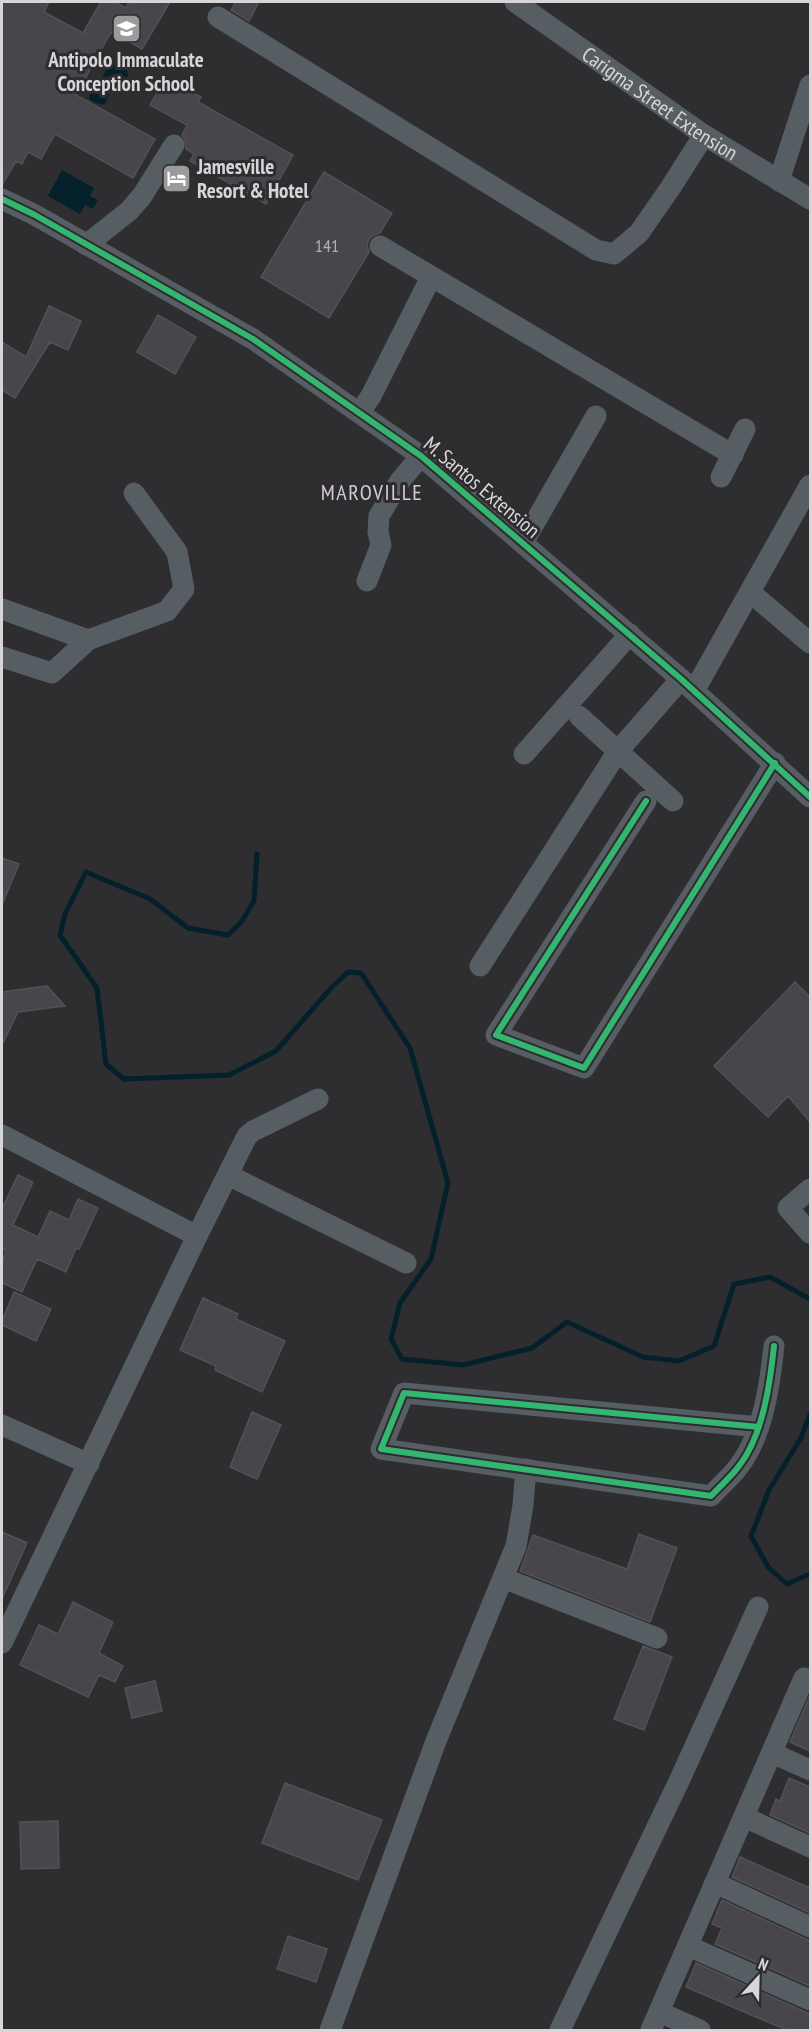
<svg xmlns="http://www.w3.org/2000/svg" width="812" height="2032" viewBox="0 0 812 2032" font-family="'PT Sans Narrow',sans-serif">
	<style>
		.water { fill: #04212b }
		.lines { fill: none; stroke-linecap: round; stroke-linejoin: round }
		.stream { stroke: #04212b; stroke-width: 5 }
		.building { fill: #48464a; stroke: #525153; stroke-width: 1.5 }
		.minor { stroke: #565e64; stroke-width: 21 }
		.cycleway-casing { stroke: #2f2c30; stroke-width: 10 }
		.cycleway { stroke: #33b770; stroke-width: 6 }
		.labels { text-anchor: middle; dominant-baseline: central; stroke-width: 6; stroke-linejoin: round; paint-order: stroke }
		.number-label { font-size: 18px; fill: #b3b1b4 }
		.poi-label { font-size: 21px; font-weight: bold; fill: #d7d5d8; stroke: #2f2c30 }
		.street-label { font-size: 21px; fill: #d7d5d8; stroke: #2f2c30 }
		.neighbourhood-label { font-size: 22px; letter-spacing: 1.5px; fill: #d0cbd1; stroke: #2f2c30 }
	</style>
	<rect width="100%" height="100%" fill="#2e2d2f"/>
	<!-- water -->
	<path class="water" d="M109 62C119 66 128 63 128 77 124 82 116 83 112 88 104 100 111 112 89 99L91 89 103 76Z
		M62 170 94 188 90 196 98 200 93 209 85 205 80 214 48 196Z"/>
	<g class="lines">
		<!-- stream -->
		<path class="stream" d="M257 854 254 901 242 921 228 935 188 928 150 899 86 872 65 914 60 935 97 988 106 1064 124 1079 229 1075 276 1051 331 988 348 972 361 973 410 1048 448 1183 431 1259 400 1303 391 1339 402 1359 463 1365 532 1348 567 1322 643 1357 679 1361 714 1346 734 1284 770 1277 810 1299
			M810 1414 801 1438 769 1490 751 1536 768 1567 787 1584 810 1574"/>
	</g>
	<!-- building -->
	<path class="building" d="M2 2H49L44 12 83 33 101 2H115L126 8 129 2H170L142 49 111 32 76 95 155 139 133 178 55 134 41 159 28 152 22 164 16 161 2 185Z
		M236 2H259L249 21 231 10Z
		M166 77 201 97 198 102 293 155 266 204 190 161 194 154 186 149 185 140 182 135 187 125 150 105Z
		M324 172 392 213 380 233 374 235 369 239 367 245 369 252 329 318 261 277Z
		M49 306 81 321 68 350 50 342 15 398 2 390V342L26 357Z
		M158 315 196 337 175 374 137 352Z
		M2 858 19 864 2 905Z
		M795 982 810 997V1122L788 1096 768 1117 714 1066Z
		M47 986 65 1006 18 1012 2 1045V992Z
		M18 1175 33 1182 13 1225 38 1237 50 1211 69 1220 78 1199 98 1208 79 1249 76 1248 66 1272 37 1259 22 1292 2 1283V1262L6 1251 2 1249V1209Z
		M14 1292 51 1309 36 1341 2 1325V1321Z
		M203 1298 238 1314 236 1319 285 1341 262 1392 215 1370 216 1366 180 1350Z
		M252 1412 281 1425 257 1479 230 1467Z
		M2 1532 27 1543 2 1599Z
		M639 1534 677 1548 650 1622 520 1571 533 1535 627 1569Z
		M73 1602 113 1622 99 1653 123 1666 115 1682 99 1675 88 1697 20 1665 39 1625 58 1634Z
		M643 1646 672 1657 644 1730 614 1719Z
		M155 1681 162 1711 132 1718 125 1688Z
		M810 1695V1751L790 1742Z
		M789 1778 810 1787V1833L770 1815 776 1799 780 1801Z
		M285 1783 382 1820 358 1880 262 1843Z
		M58 1821 59 1868 21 1869 20 1822Z
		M740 1857 810 1888V1913L732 1877Z
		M722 1900 810 1941V1986L715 1944 722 1928 712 1924Z
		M288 1936 327 1949 316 1982 277 1969Z
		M696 1963 810 2014V2031H789L686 1987Z"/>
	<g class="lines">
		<!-- minor -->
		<g class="minor">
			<path id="s1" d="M515 2 704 135 810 199"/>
			<path d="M218 17 596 250 614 254 639 233 671 187 704 135"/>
			<path d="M779 181 810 85"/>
			<path d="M2 199 35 215 253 339 421 456 681 679 810 797"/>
			<path d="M86 245 129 211 142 196 174 145"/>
			<path d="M380 246 733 455"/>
			<path d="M360 412 371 396 431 277"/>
			<path d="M721 477 745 429"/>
			<path d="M523 543 596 416"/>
			<path d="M367 581 381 545 378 532 379 516 400 481 421 456"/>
			<path d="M750 592 810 643"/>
			<path d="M2 609 88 640"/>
			<path d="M2 657 52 673 88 640 167 611 184 589 177 552 134 493"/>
			<path d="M694 691 810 485"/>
			<path d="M579 716 673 801"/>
			<path d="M524 754 630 634"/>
			<path d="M646 801 496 1035 584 1068 775 763"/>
			<path d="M480 966 618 751 681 679"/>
			<path d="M2 1135 197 1236"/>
			<path d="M228 1175 406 1263"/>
			<path d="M810 1189 788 1208 810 1233"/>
			<path d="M2 1425 89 1464"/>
			<path d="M759 1427 404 1393 381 1449 711 1496C720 1486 731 1477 739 1466 763 1435 770 1384 774 1346"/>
			<path d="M503 1578 657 1638"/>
			<path d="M2 1643 197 1236 247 1136 253 1131 318 1099"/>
			<path d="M772 1753 810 1770"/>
			<path d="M744 1817 810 1847"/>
			<path d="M715 1883 810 1927"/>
			<path d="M688 1946 810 2000"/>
			<path d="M659 2012 700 2030"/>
			<path d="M330 2030 436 1741 516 1546 523 1505 526 1469"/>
			<path d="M560 2030 680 1779 758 1607"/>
			<path d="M651 2030 804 1678 810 1681"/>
		</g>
		<defs>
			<path id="cycleway" d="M2 199 35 215 253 339 421 456 681 679 810 797
				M646 801 496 1035 584 1068 775 763
				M759 1427 404 1393 381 1449 711 1496C720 1486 731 1477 739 1466 763 1435 770 1384 774 1346"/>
		</defs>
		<!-- cycleway casing -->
		<use href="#cycleway" class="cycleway-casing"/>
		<!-- cycleway -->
		<use href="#cycleway" class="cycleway"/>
	</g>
	<!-- icons -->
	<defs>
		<symbol id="school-square" viewBox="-11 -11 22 22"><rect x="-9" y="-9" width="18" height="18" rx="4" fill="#9c9a9d" stroke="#2f2c30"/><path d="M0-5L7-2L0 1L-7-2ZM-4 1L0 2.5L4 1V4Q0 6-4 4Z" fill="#fff"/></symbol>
		<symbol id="hotel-square" viewBox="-11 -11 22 22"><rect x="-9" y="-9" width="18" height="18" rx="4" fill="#9c9a9d" stroke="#2f2c30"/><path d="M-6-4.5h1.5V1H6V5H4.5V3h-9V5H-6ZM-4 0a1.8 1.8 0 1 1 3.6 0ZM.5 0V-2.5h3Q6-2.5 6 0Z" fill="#fff"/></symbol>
	</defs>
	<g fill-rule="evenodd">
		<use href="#school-square" x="110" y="12" width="33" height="33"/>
		<use href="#hotel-square" x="160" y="162" width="33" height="33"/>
	</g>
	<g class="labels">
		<!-- number labels -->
		<g class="number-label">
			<text x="327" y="245">141</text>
		</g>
		<!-- poi labels -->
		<g class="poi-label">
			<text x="126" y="59">Antipolo Immaculate<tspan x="126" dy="24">Conception School</tspan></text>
			<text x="197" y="166" text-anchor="start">Jamesville<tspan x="197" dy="24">Resort &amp; Hotel</tspan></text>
		</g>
		<!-- street labels -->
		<g class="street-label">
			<text stroke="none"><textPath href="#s1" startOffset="177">Carigma Street Extension</textPath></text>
			<text transform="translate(482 487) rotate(40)">M. Santos Extension</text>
		</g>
		<!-- neighbourhood labels -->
		<g class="neighbourhood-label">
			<text x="372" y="492">MAROVILLE</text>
		</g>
	</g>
	<!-- border -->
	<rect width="812" height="2032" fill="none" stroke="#d7d5d8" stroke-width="6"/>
	<!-- north arrow -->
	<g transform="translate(758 1978) rotate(22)" stroke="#2f2c30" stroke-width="4.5" paint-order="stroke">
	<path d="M0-4.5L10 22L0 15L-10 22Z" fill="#d7d5d8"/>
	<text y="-9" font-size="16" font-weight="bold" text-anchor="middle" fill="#d7d5d8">N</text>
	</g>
</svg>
